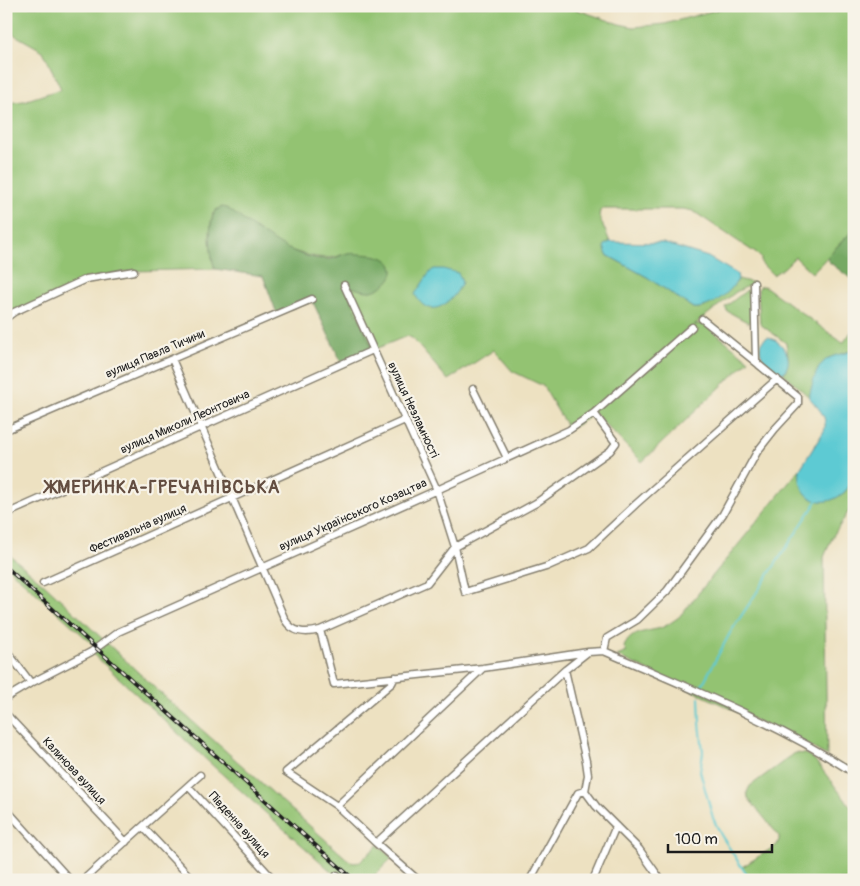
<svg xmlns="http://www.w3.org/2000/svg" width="860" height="886" viewBox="0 0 860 886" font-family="Pangolin,sans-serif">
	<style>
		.green { fill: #93c372; stroke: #587047 }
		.forest { fill: #76a964; stroke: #496240 }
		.water { fill: #5dcad3; stroke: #3c7378 }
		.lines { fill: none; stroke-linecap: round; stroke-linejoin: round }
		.stream { stroke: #5dcad3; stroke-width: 2 }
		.street-casing { stroke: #847e6e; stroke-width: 9 }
		.street { stroke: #fff; stroke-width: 6 }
		.rail-casing { stroke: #1c1c1c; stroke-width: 4 }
		.rail { stroke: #f7f3e8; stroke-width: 2; stroke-dasharray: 5.5; stroke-linecap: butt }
		.labels { text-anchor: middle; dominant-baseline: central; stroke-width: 4.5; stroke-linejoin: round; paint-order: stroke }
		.street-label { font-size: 12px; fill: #1c1c1c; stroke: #f7f3e8 }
		.district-label { font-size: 18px; font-weight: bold; letter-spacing: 1px; fill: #634d40; stroke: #f7f3e8 }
	</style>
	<rect width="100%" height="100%" fill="#f7f3e8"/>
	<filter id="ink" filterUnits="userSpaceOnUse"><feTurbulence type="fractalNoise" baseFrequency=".02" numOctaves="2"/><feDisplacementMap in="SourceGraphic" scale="10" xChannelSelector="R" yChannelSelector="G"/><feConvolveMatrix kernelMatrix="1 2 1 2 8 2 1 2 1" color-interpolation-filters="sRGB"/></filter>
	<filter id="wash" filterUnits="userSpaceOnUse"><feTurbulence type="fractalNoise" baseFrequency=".0096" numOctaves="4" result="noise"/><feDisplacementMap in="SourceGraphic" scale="20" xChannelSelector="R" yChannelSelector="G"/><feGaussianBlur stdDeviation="1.12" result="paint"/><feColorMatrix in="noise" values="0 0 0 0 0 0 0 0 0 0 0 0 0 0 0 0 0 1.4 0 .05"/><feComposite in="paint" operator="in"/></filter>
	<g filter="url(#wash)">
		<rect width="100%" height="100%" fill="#ede1c1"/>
		<!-- green -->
		<path class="green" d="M6 6H566L619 24 634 27 665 24 730 6H854V229L812 273 795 257 785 267 773 275 761 263V258L757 254 693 211 683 209H603L600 211 599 216 610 242 606 244 607 255 647 277 693 308H703L737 282 738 279 754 283 736 292 694 325 703 323 749 360 642 462 594 413 569 430 543 386 512 371 494 350 448 380 412 338 407 336 373 350 344 285 370 291 381 287 343 254C315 271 241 227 213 213 208 230 210 253 215 269L134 271 99 276 6 318V103L24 101 61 89 43 51 6 30Z
			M763 286 766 287 843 343 854 328V350C817 361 820 362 809 397L783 373 786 371 788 355 786 343 760 324 758 290 759 287Z
			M747 290 751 291V293L752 321 749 323 727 311 725 307Z
			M800 469 807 487 844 493 854 479V503L833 536 824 557 827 756 801 741 617 656 627 652 624 647C630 631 647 632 661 628 668 625 673 621 679 617Z
			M6 552 43 583 155 688 347 859 353 863 360 862 378 845 392 858 374 876V880H341L212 765 91 652 96 647 6 566Z
			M795 753 806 754 814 759 854 811V880H750L742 867 777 845 779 840V836L748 798 747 792 750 786Z"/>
		<!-- forest -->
		<path class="forest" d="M222 207 227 208C255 228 293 261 330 259 337 259 341 254 348 253 359 255 378 253 387 260 403 272 384 288 372 291 364 292 352 287 345 285L373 350 342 364 312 300 277 314 263 276 215 269C210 255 207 222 216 210Z
			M854 229V281L829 262 827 259 828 256Z"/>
		<!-- water -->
		<path class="water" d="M610 242 663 243 708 257 737 274 738 279C731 293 708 310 693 308L647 277 607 255 604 247 606 244Z
			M434 269H443L458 273 462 282C454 302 429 323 415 294L430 272Z
			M768 337C783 341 796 360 783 373L771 371C764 361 752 345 768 337Z
			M854 350V479C850 484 847 491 842 494 821 511 796 497 800 469L824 431C829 416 817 408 809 397 813 383 816 363 831 357 838 354 847 353 854 350Z"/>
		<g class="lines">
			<!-- stream -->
			<path class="stream" d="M701 687 730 633 819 498
				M699 698 700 723 703 752 700 771 713 818 721 835 750 880"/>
		</g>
	</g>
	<g filter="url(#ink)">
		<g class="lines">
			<defs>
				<path id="street" d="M754 283 756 361 759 365 798 397V404L775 429 757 452 723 514 667 591 637 620 607 638 604 651C689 688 775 722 854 773
					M344 285 437 490 455 547 465 592 546 567 589 548 636 504 777 379
					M6 318 14 312 86 279 134 271
					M702 319 758 364
					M172 359 285 620C293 633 305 634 320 630L427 583 455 547 536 503 610 451 616 443 594 413
					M473 389 507 458
					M6 430 312 299
					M6 514 373 350
					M43 583 405 420
					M320 630 334 684 483 668 588 652
					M6 650 31 683
					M604 651 588 652 565 670 586 761 588 775 585 791 596 806 639 849 661 880
					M483 668 337 806 376 843 565 670
					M6 698 31 683 91 652 118 632 437 490 569 430 594 413 692 327
					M6 714 126 842
					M188 786 274 880
					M337 806 286 772 392 683 395 677
					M6 809 70 880
					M143 827 193 880
					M376 843 418 880
					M83 880 200 775
					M335 880 337 875 341 880
					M530 880 578 793 585 791
					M593 880 616 826"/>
			</defs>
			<!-- street casing -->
			<use href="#street" class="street-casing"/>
			<!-- street -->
			<use href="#street" class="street"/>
			<defs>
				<path id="rail" d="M6 567 354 880"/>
			</defs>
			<!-- rail casing -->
			<use href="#rail" class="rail-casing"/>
			<!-- rail -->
			<use href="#rail" class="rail"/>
		</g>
	</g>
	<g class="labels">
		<!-- street labels -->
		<g class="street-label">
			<text transform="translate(155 354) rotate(-23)">вулиця Павла Тичини</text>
			<text transform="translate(413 410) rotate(65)">вулиця Незламності</text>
			<text transform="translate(185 422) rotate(-24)">вулиця Миколи Леонтовича</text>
			<text transform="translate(353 515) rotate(-24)">вулиця Українського Козацтва</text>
			<text transform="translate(138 529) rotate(-24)">Фестивальна вулиця</text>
			<text transform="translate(74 771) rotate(47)">Калинова вулиця</text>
			<text transform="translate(239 825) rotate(48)">Південна вулиця</text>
		</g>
		<!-- district labels -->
		<g class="district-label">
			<text x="163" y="487">ЖМЕРИНКА-ГРЕЧАНІВСЬКА</text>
		</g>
	</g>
	<!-- margin -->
	<rect width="860" height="886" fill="none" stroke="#f7f3e8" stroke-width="25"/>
	<!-- scale -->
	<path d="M668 844v8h104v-8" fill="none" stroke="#1c1c1c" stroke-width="2.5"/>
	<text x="675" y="844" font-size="15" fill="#1c1c1c" stroke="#f7f3e8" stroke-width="4" paint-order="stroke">100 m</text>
</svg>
